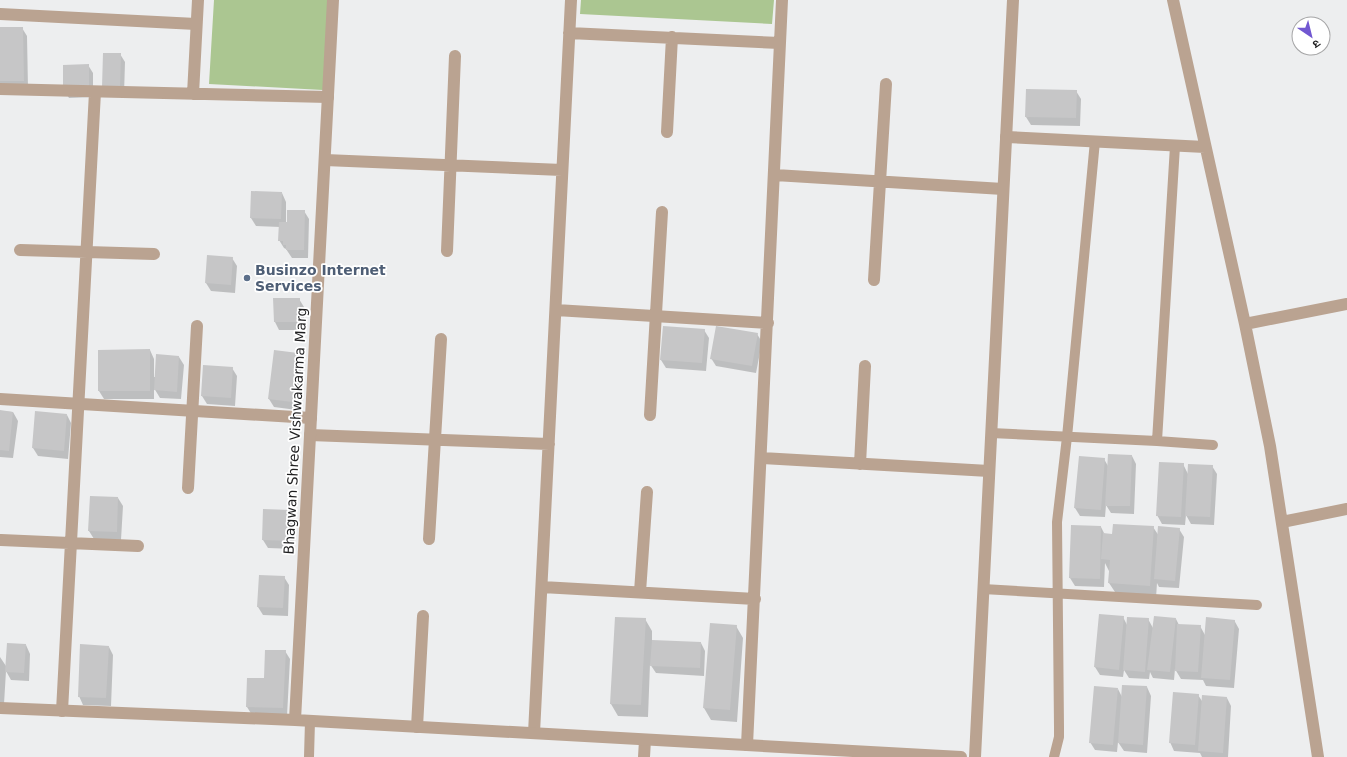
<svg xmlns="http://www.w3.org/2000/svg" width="1347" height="757" viewBox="0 0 1347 757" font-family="'DejaVu Sans','Noto Sans Devanagari',sans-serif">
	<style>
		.green { fill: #abc691 }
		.shadow { fill: #0003 }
		.building { fill: #c6c6c7 }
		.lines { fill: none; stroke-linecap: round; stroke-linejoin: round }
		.service { stroke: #baa391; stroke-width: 10 }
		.minor { stroke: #baa391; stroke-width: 12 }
		.tertiary { stroke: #baa391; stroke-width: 12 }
		.service-dot { fill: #5c6f8a; stroke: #fff; stroke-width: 1.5 }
		.labels { text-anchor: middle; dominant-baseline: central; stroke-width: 3.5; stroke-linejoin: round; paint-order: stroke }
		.service-label { font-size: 14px; font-weight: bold; fill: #4e5e75; stroke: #fff; text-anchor: start }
		.street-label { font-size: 14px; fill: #1f1f20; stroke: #fff }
	</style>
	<rect width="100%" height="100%" fill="#edeeef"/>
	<!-- green -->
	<path class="green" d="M214 0H328L323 90 209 84Z
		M581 0H774L772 24 580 14Z"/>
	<!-- shadow -->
	<path class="shadow" d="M0 28H22L27 36 28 88 0 84Z
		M120 54 125 62 124 95H108Z
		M88 65 93 73V97L69 98 64 90Z
		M1076 91 1081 99 1080 126 1031 125 1026 117Z
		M282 193 286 202V223L304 211 309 219 308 258H292L286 249 284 248 279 240 280 227 256 226 251 218Z
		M232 258 237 266 235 293 211 291 206 283Z
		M274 299H299L304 307V330H279L275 322Z
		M704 330 709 338 706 371 666 368 661 360Z
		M757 334 762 342 756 373 716 366 711 358Z
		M150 350 154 359V377H156L179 357 184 365 181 399 160 398 154 388V399H104L99 391V351Z
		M275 351 298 354 302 362 297 410 274 407 269 399Z
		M232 368 237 376 235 406 207 404 202 396Z
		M0 411 13 412 18 421 13 458 0 457Z
		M67 415 71 423 68 459 38 456 33 448Z
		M1132 456 1136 464 1134 514 1111 513 1106 505 1105 517 1080 516 1075 508 1104 459 1108 466Z
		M1183 464 1188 474 1212 466 1217 474 1214 525 1191 524 1186 515 1185 525 1162 524 1157 515Z
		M118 498 123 506 121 540 94 539 89 531Z
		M290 511 295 519 294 549 268 548 263 540Z
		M1072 526 1101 527 1105 535H1113L1153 527 1159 536 1179 529 1184 537 1179 588 1159 587 1157 583 1156 598 1117 595 1109 583V571L1105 563 1104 587 1075 586 1070 578Z
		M284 577 289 585 288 616 263 615 258 607Z
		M1100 615 1123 617 1127 625 1148 619 1153 628 1176 619 1179 625 1200 626 1205 635 1234 620 1239 629 1234 688 1206 686 1203 680 1181 679 1175 669 1174 680 1153 678 1150 672 1149 679 1129 678 1124 670 1123 677 1100 675 1095 667Z
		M645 619 652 631V641L701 643 705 651 704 676 656 673 650 664 648 717 618 716 611 704Z
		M736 626 743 638 737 722 711 720 704 708Z
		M26 645 30 654 29 681 11 680 6 671 4 704H0V657L6 666Z
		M109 647 113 655 111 706 83 705 79 696Z
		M285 651 290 659 287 716 252 715 247 707Z
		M1147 687 1151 696 1147 753 1124 751 1118 742 1117 752 1095 750 1090 742 1118 689 1122 697Z
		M1198 695 1202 701 1227 698 1231 706 1228 757H1202L1200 753 1174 751 1170 742Z"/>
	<!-- building -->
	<path class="building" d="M0 27H23L24 81H0Z
		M103 53H121L120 87H102Z
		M89 64V89L63 90V65Z
		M1026 89 1077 90 1076 118 1025 117Z
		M251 191 282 192 281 219 250 218Z
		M287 210H305L304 250H286V245H283V241H278L279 222H287Z
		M207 255 233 257 231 285 205 283Z
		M273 298H300V322H274Z
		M663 326 705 329 702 363 660 360Z
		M716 326 758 333 752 366 710 359Z
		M150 349V391H98V350Z
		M274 350 298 353 292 402 268 399Z
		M156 354 179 356 177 392 154 390Z
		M203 365 233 367 231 398 201 396Z
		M0 410 13 412 9 451 0 450Z
		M35 411 67 414 64 451 32 448Z
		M1108 454 1132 455 1130 506H1105Z
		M1079 456 1105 458 1101 510 1074 508Z
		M1159 462 1184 463 1181 517 1156 516Z
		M1188 464 1213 465 1210 517 1185 516Z
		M90 496 118 497 117 532 88 531Z
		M263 509 291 510 290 541 262 540Z
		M1113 524 1154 526 1150 586 1108 583 1110 560 1101 559 1103 533 1112 534Z
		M1071 525 1101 526 1100 579 1069 578Z
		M1158 526 1180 528 1175 581 1154 579Z
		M259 575 285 576 283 608 257 607Z
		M1099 614 1124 616 1119 670 1094 667Z
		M1154 616 1176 618 1170 672 1147 670Z
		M615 617 646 618 641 705 610 704Z
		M1127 617 1149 618 1145 672 1123 670Z
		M1206 617 1235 620 1230 680 1201 678Z
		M710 623 737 625 730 710 703 708Z
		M1177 624 1201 625 1198 672 1175 671Z
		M652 640 701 642 700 668 650 666Z
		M7 643 26 644 24 673 5 672Z
		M80 644 109 646 106 698 78 697Z
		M265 650H286L283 708 246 707 247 678H264Z
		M1122 685 1147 686 1143 745 1118 743Z
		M1094 686 1118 688 1113 745 1089 743Z
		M1173 692 1199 694 1195 745 1169 743Z
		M1202 695 1227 697 1223 753 1198 751Z"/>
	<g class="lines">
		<!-- service -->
		<path class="service" d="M991 433 1157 441 1213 445
			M1157 441 1175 146
			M983 589 1257 605
			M309 757 310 721
			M1054 757 1059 737V727L1057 522 1067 437 1095 141"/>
		<!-- minor -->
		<path class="minor" d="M1173 0 1245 324 1270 446 1318 757
			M0 14 196 24
			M569 33 780 43
			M0 89 328 97
			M193 94 198 0
			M667 132 672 37
			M1006 137 1205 147
			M325 160 562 170
			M775 175 1003 189
			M20 250 154 254
			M447 251 455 56
			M874 280 886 84
			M556 310 768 323
			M1245 324 1347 304
			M0 399 311 418
			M650 415 662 212
			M310 435 549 444
			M761 458 989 471
			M860 464 865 366
			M188 488 197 326
			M1282 522 1347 509
			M429 539 441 339
			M1 540 138 546
			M542 587 755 599
			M640 592 647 492
			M62 711 95 92
			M417 727 423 616
			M534 733 571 0
			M747 745 782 0
			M644 757 645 740"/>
		<!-- tertiary -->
		<path class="tertiary" d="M0 708 295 720 961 757
			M295 720 333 0
			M975 757 1013 0"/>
	</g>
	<!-- markers -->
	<circle class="service-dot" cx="247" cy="278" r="4"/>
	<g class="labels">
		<!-- service labels -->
		<g class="service-label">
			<text x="255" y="270">Businzo Internet<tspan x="255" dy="16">Services</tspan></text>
		</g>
		<!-- street labels -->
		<g class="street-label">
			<text transform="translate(295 431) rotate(-87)">Bhagwan Shree Vishwakarma Marg</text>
		</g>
	</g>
	<!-- north arrow -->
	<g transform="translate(1311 36) rotate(145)"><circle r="19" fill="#ffffff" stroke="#a5a5a6"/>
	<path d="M0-3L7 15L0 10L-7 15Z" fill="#7157d1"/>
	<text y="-6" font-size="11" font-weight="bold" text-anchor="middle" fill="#1f1f20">उ</text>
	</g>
</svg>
